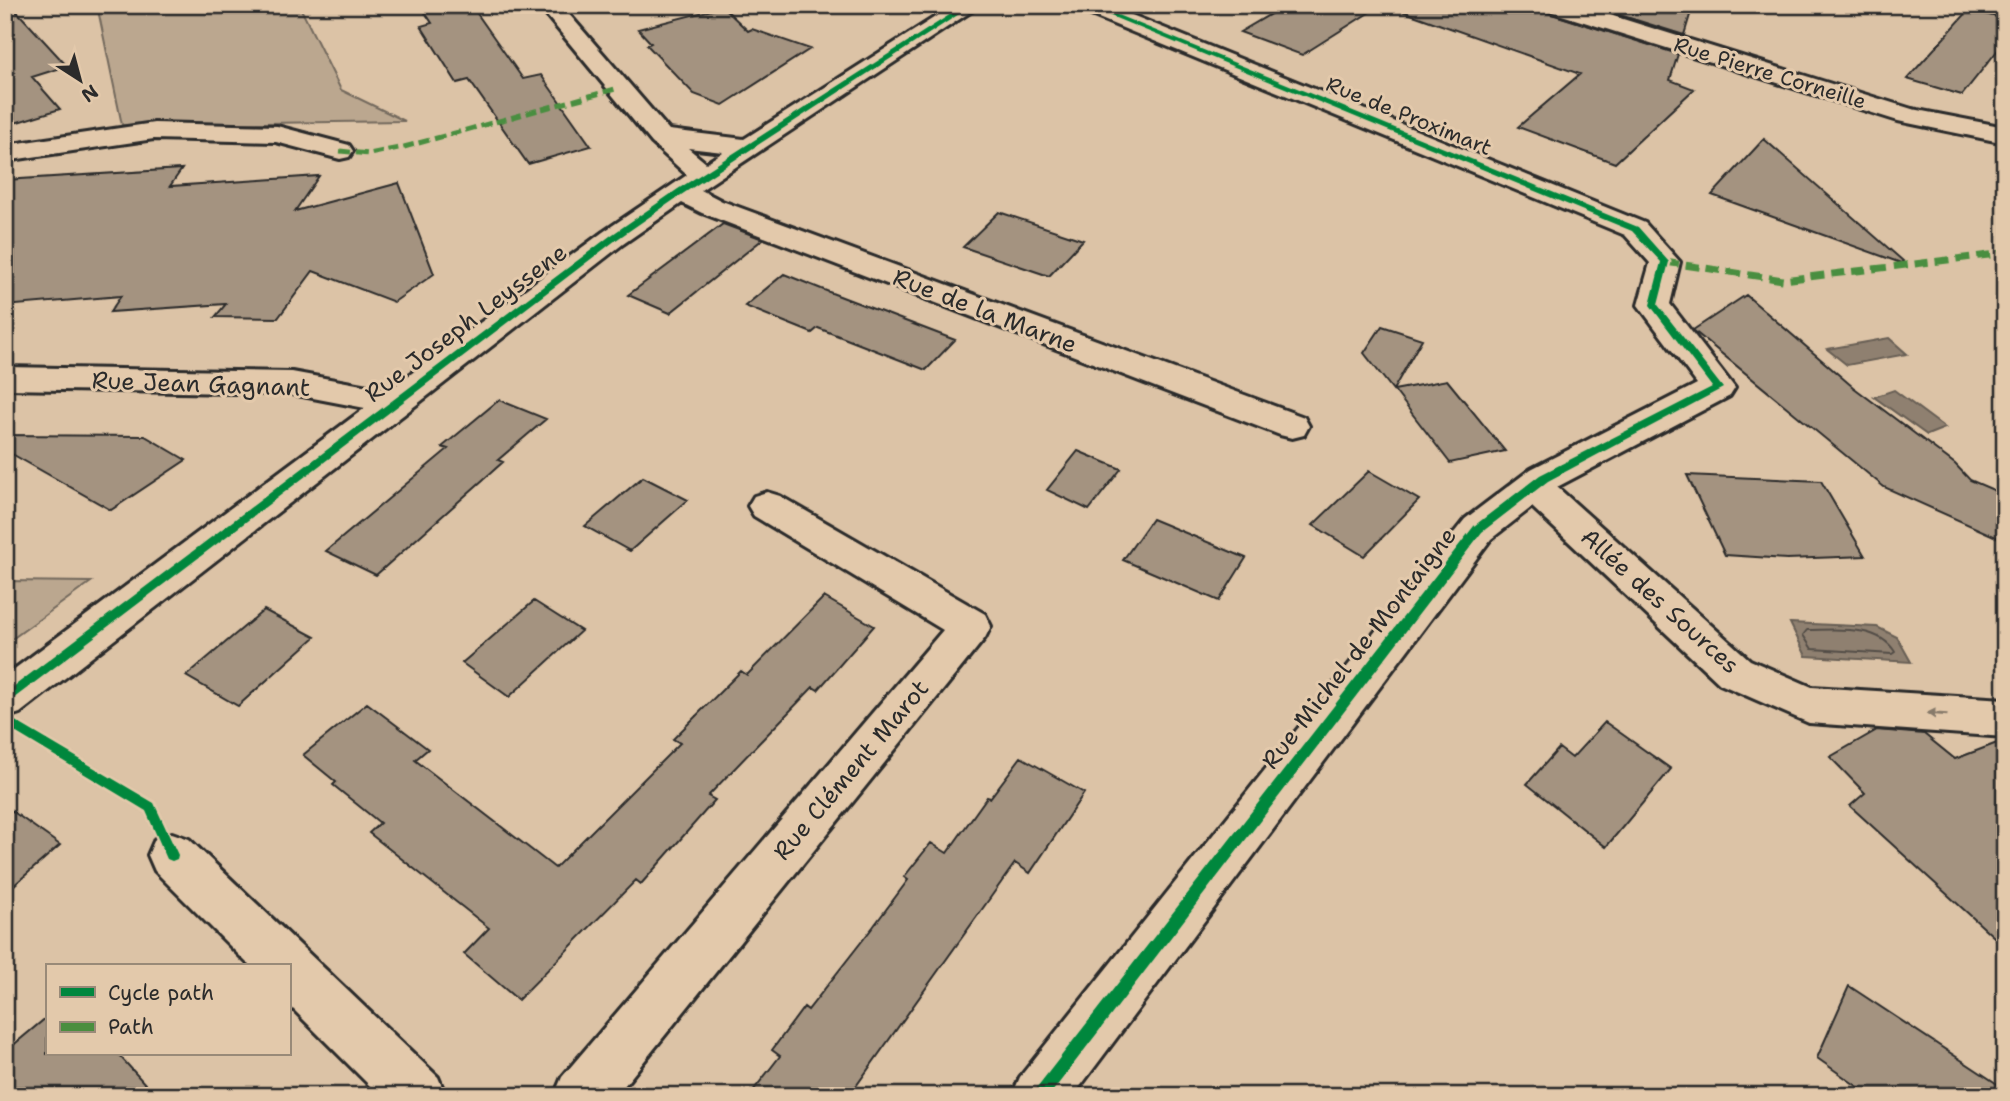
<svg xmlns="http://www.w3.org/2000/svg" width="2010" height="1101" viewBox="0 0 2010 1101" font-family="'Shantell Sans',sans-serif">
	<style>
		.green { fill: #bba78f; stroke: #73695d; stroke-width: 2 }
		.water { fill: #8f8070; stroke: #675e54; stroke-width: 2 }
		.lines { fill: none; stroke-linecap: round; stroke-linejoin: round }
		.shore { stroke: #534d47; stroke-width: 2 }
		.building { fill: #a49380; stroke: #2b2b2b; stroke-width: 2 }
		.minor-casing { stroke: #2b2b2b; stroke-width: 6 }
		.minor { fill: #e3c9ab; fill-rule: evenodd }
		.quiet-far1 { stroke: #4a8e3f; stroke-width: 5; stroke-dasharray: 11 5; stroke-linecap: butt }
		.quiet { stroke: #4a8e3f; stroke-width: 7; stroke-dasharray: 14 7; stroke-linecap: butt }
		.cycleway-casing { stroke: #e3c9ab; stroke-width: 5 }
		.cycleway { fill: #00873e; fill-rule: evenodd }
		.oneway { fill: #877a6b }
		.labels { text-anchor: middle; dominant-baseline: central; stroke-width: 6; stroke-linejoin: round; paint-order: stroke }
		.far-street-label { font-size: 21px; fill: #2b2b2b; stroke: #e3c9ab }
		.street-label { font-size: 24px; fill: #2b2b2b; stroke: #e3c9ab }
	</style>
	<rect width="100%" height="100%" fill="#dcc3a6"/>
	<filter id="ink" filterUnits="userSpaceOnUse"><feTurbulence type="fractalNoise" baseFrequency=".0143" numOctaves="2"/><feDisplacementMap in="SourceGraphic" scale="14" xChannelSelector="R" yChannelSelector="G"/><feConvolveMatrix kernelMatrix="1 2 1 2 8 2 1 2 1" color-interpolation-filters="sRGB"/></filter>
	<g filter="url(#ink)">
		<!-- green -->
		<path class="green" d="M97 5H299L341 90 405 121 122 125Z
			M5 581 91 582 5 644Z"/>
		<!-- water -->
		<path class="water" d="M1889 338 1907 354 1847 365 1827 349Z
			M1894 390 1945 428 1927 435 1874 397Z
			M1790 623 1877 627 1897 637 1911 662 1806 656Z"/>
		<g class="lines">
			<!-- shore -->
			<path class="shore" d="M1807 630C1835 630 1878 624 1895 652L1892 654 1812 649 1803 635Z"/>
		</g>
		<!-- building -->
		<path class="building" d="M5 5H11L67 66 32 77 60 109 5 126Z
			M420 5H471L523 79 541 75 591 146 528 164 469 80 457 83 421 26 432 23Z
			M1286 5H1381L1302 55 1240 32Z
			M1403 5H1541L1545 12 1678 54 1670 80 1694 89 1615 163 1518 127 1580 74 1402 11Z
			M1588 5H1693L1684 35Z
			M723 7 748 31 752 29 810 49 723 105 694 94 647 45 651 43 638 29Z
			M1969 10 2005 19V41L1962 95 1907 79Z
			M1764 139 1903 261 1901 263 1712 195Z
			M182 169 170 186 319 176 295 211 399 183 434 274 394 302 313 271 278 318 215 317 226 304 110 312 121 296 5 306V180Z
			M999 212 1083 240 1049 276 963 247Z
			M723 224 763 239 670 313 628 295Z
			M784 274 829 292 955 340 926 370 818 328 812 333 745 306Z
			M1746 295 1853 387 1955 464 1970 480 2005 495V541L1884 487 1693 330Z
			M1382 326 1422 339 1393 390 1364 353Z
			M1447 380 1505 451 1450 463 1394 390Z
			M499 400 546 419 498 460 503 462 376 575 326 551 448 449 442 447Z
			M5 435 145 436 186 460 111 510 5 450Z
			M1078 451 1121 469 1089 510 1047 490Z
			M1369 471 1419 500 1364 556 1313 525Z
			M1687 475 1821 481 1865 556 1787 559 1725 555Z
			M643 477 688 500 630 551 585 526Z
			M1152 519 1246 558 1219 601 1123 560Z
			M824 597 874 626 818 690 813 687 708 796 715 800 641 884 636 880 518 1000 464 954 489 928 369 833 380 823 333 785 336 782 303 755 367 703 428 749 415 760 555 868 680 743 673 739 741 671 747 675Z
			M534 601 581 631 509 697 462 663Z
			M264 610 315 637 238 706 186 676Z
			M1605 722 1671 769 1606 847 1527 784 1559 748 1572 758Z
			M1877 730 1924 734 1955 759 2005 740V947L1850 806 1865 793 1830 757Z
			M1021 757 1084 793 1030 873 1015 863 849 1096H749L780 1056 772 1050 804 1007 808 1010 873 927 908 880 904 877 931 843 947 853 987 797 990 798Z
			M5 806 60 845 5 893Z
			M1849 986 2005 1089V1096H1871L1817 1058Z
			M47 1017V1054H118L156 1096H5V1052Z"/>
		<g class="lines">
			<defs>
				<path id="minor" d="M538 5H561L669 130 744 139 954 5H981L701 190 722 201 1304 417 1309 426 1304 435 1292 438 1280 435 702 213 682 203 623 244 20 713 5 718V676L365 408 292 394 5 389V367L292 372 389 390 603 232 687 175 652 143ZM688 148 723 152 706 163Z
					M1076 5H1107L1645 223 1680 262 1670 304 1735 388 1730 396 1557 487 1750 660 1812 687 2005 699V737L1809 723 1720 684 1532 507 1491 539 1073 1096H1012L1020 1077 1465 519 1531 469 1697 384 1638 305 1650 263 1625 235 1079 10Z
					M1543 5H1578L1912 109 2005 127V143L1898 121 1546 10Z
					M154 123 277 126 349 145 353 151 349 157 340 159 276 142 154 139 5 161V145Z
					M767 492 780 496 985 614 991 626 985 638 616 1096H554L562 1077 943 630 754 516 748 506 754 496Z
					M172 833 189 839 438 1077 446 1096H380L289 1005V966H250L155 871 148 855 155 839Z"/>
			</defs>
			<!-- minor casing -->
			<use href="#minor" class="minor-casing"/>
			<!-- minor -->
			<use href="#minor" class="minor"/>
			<!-- quiet-far1 -->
			<path class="quiet-far1" d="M340 151 369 154 404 147 619 88"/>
			<!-- quiet -->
			<path class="quiet" d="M1665 262 1783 280 2005 253"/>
			<defs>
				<path id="cycleway" d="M965 5H973L684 193 616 240 5 705V693L610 236 678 189Z
					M1084 5H1093L1638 227 1669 262 1658 305 1723 388 1548 481 1482 532 1049 1096H1032L1034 1091 1474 526 1540 475 1712 387 1650 305 1661 262 1632 231Z
					M5 715 154 803 178 855 177 859 172 861 167 859 146 811 5 726Z"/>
			</defs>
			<!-- cycleway casing -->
			<use href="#cycleway" class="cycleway-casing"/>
			<!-- cycleway -->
			<use href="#cycleway" class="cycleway"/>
		</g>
		<!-- one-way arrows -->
		<defs><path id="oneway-solid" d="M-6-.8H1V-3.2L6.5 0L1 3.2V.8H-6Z" transform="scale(1.75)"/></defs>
		<use class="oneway" href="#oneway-solid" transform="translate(1937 714) rotate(-176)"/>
	</g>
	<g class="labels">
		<!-- far-street labels -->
		<g class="far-street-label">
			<text transform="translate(1770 73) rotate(17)">Rue Pierre Corneille</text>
			<text transform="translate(1409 116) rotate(22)">Rue de Proximart</text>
		</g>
		<!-- street labels -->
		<g class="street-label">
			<text transform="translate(985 311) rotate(21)">Rue de la Marne</text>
			<text transform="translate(466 323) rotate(-37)">Rue Joseph Leyssene</text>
			<text transform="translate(201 384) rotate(2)">Rue Jean Gagnant</text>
			<text transform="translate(1660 601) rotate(42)">Allée des Sources</text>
			<text transform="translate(1359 648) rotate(-52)">Rue Michel de Montaigne</text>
			<text transform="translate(851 770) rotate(-50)">Rue Clément Marot</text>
		</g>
	</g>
	<!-- margin -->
	<rect width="2010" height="1101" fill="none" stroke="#e3c9ab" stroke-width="28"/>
	<rect x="14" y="14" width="1982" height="1073" fill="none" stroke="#2b2b2b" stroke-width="2.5" filter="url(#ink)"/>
	<!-- legend -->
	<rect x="46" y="964" width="245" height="91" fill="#e3c9ab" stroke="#998a78" stroke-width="2"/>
	<rect x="60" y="987" width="35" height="10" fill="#00873e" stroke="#998a78" stroke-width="2"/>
	<text x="108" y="1000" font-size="21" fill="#2b2b2b">Cycle path</text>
	<rect x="60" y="1022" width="35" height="10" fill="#4a8e3f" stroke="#998a78" stroke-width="2"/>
	<text x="108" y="1034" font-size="21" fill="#2b2b2b">Path</text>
	<!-- north arrow -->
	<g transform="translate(80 80) rotate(144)" stroke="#e3c9ab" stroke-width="5" paint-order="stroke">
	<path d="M0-5L12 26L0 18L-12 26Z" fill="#2b2b2b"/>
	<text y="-10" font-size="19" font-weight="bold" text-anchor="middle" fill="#2b2b2b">N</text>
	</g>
</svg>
